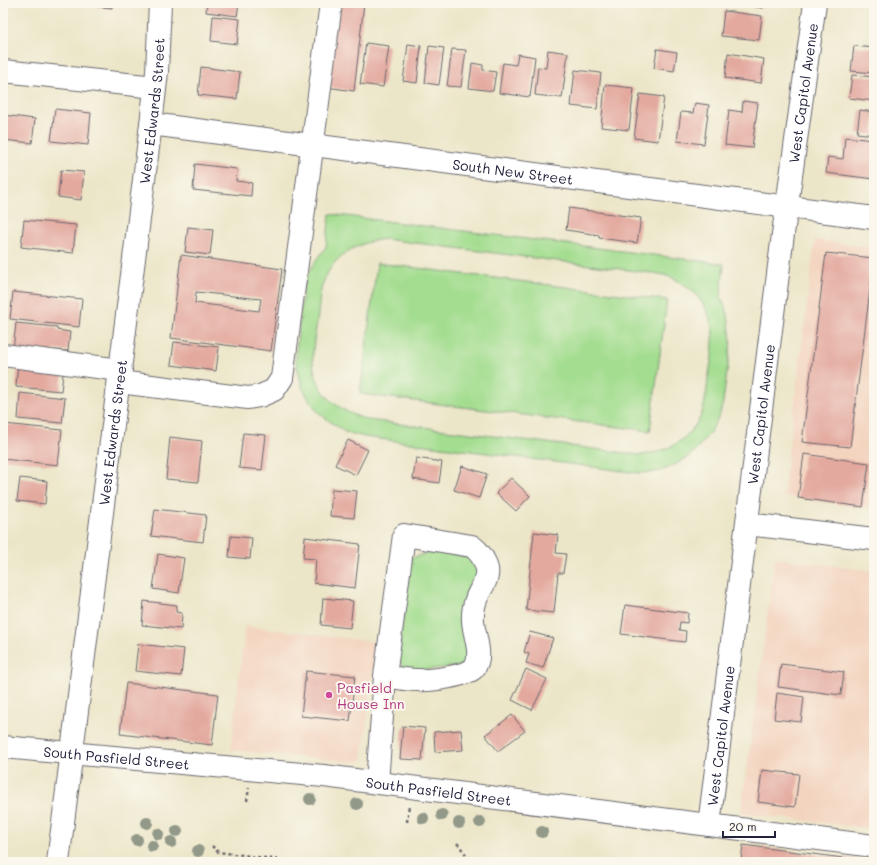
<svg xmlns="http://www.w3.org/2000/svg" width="877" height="865" viewBox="0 0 877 865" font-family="Mali,sans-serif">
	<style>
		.built { fill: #f3d4bf }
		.green { fill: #a3dd8f; stroke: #628065; fill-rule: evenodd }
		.building { fill: #e3a89e; fill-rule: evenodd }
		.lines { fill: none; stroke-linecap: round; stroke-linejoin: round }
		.minor-casing { stroke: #69676d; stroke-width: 24 }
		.path { stroke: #69676d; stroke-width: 2.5; stroke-dasharray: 3 3; stroke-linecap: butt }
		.minor { stroke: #fff; stroke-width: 22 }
		.tree { fill: #929989 }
		.hotel-dot { fill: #d1479c; stroke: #fbf7ec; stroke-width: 1.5 }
		.labels { text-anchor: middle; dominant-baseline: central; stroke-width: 4; stroke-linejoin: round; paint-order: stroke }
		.street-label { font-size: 14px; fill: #22223b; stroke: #fbf7ec }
		.hotel-label { font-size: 14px; fill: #b23c85; stroke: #fbf7ec; text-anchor: start }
	</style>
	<rect width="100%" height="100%" fill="#fbf7ec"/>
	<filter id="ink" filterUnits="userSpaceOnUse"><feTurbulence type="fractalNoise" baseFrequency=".025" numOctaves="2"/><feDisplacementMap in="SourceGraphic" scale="8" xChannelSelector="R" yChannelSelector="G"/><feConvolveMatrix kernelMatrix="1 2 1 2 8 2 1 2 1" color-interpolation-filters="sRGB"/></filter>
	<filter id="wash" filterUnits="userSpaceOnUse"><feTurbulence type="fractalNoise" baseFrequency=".012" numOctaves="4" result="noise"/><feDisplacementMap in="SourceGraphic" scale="16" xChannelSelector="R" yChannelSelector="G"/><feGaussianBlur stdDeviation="0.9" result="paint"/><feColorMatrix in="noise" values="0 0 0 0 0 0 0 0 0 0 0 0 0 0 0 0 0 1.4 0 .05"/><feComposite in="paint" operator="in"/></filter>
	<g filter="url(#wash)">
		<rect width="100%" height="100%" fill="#ece6c9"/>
		<!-- built -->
		<path class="built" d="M815 240 874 248V508L783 496Z
			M775 558 874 571V829L741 813Z
			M245 626 376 642 362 760 353 762 231 750Z"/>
		<!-- green -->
		<path class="green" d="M330 214 724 264 721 297 728 314 731 341 723 402 720 414 711 431 697 449 688 457 671 467 657 472 638 473 365 437 345 432 328 420 318 412 310 401 303 389 296 363V351L303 291 307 276 316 260 326 247ZM384 239 660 274C692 281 715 310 713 343 713 355 710 367 708 379 706 396 705 414 693 428 678 446 664 452 641 455L368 420C338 411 316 394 313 362 312 349 315 335 317 322 319 309 319 295 323 283 333 255 356 243 384 239Z
			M377 263 667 300 650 431 360 394Z
			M437 550 469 558 478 570 467 652 465 660 460 666 413 671 403 667 398 658 411 558Z"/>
		<g id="blocks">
			<!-- building -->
			<path class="building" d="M74 3H112V8L74 4Z
				M207 3H239L237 16 206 12Z
				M337 3H364L354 91 326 87Z
				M726 3H763V8Z
				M724 11 762 16 759 40 721 36Z
				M213 16 240 19 237 44 211 41Z
				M366 43 389 46 383 87 360 84Z
				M408 44 421 46 417 83 403 81Z
				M429 46 444 48 439 85 425 83Z
				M854 46 874 48V73L851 71Z
				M452 49 466 50 461 87 447 86Z
				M657 49 677 52 674 71 654 68Z
				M548 50 568 53 562 98 535 95 538 67 546 68Z
				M728 53 764 59 761 83 725 78Z
				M518 54 535 57 530 97 499 93 503 63 516 65Z
				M472 63 483 65V70L496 72 493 91 469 88Z
				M201 67 240 72 237 99 198 95Z
				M575 70 601 73 597 109 571 106Z
				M852 75 874 77V101L849 98Z
				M605 85 634 88 629 130 601 127Z
				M640 94 664 97 658 141 634 138Z
				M743 101 758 103 752 148 725 145 729 110 742 112Z
				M695 103 709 105 704 144 677 141 681 112 693 113Z
				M55 109 91 113 88 145 51 141Z
				M860 110 874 112V135L857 133Z
				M3 115 35 119 32 143 3 140Z
				M845 137 874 140V179L826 173 828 157 843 159Z
				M195 164 237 169 236 181 252 183 251 196 193 190Z
				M61 170 84 172 81 200 58 197Z
				M569 208 641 218 637 243 599 238V235L566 230Z
				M24 220 76 225 73 253 21 247Z
				M188 227 213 230 210 255 185 252Z
				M826 253 874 258 850 447 802 442Z
				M181 255 282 269 271 351 171 338ZM196 292 261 299 259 311 195 303Z
				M13 292 82 299 79 327 10 319Z
				M16 323 57 327V330L70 332 68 351 54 350V354L13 350Z
				M174 342 219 347 216 371 171 365Z
				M18 362 64 366 61 391 16 387Z
				M20 393 65 398 62 423 18 419Z
				M4 424 62 430 58 465 3 459Z
				M243 433 266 435 262 470 239 468Z
				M170 437 202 441 198 482 166 479Z
				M348 440 368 450 356 475 335 465Z
				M804 454 869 463 863 507 798 498Z
				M416 458 442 462 439 483 413 479Z
				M462 466 487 474 479 498 454 490Z
				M20 478 47 481 45 504 17 501Z
				M511 478 530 496 516 511 496 493Z
				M332 489 357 491 354 518 330 516Z
				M155 509 206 515 203 542 151 536Z
				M534 532 558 535 556 553 566 554 563 573H558L554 613 526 610Z
				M231 536 252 538 250 559 229 557Z
				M305 537 360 544 355 588 314 583 316 559 303 558Z
				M158 554 184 558 179 593 153 589Z
				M323 598 353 601 350 628 321 625Z
				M144 601 177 605 176 612 182 613 181 629 142 625Z
				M625 605 688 613 687 623 680 622 679 630 686 631 685 642 621 634Z
				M530 632 553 638 543 668 526 663 529 654 524 652Z
				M138 644 184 649 181 676 135 671Z
				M781 664 844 672 841 695 778 687Z
				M526 669 547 679 532 710 512 700Z
				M306 671 355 676 350 721 301 716Z
				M126 683 218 694 212 745 120 734Z
				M777 693 804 697 801 722 774 719Z
				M512 715 525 731 498 751 485 735Z
				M403 726 425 728 422 760 400 759Z
				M461 730 463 750 435 752 434 732Z
				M762 770 799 774 795 807 758 802Z
				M743 845 859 860V862H736V860L741 861Z"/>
		</g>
	</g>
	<g filter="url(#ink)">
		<use href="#blocks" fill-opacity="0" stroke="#69676d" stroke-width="1"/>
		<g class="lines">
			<defs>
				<g id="minor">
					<path d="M3 71 155 87"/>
					<path id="s1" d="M151 124 874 218"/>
					<path d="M3 355 121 370"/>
					<path d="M119 382 248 398 260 396 274 390 282 378 331 3"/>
					<path d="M747 524 874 539"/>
					<path id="s2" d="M3 747 324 776 874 846"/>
					<path d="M377 783 385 676 404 535 472 546C480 552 485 560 487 569 489 580 481 587 477 597 475 602 473 609 473 615 471 631 485 654 474 668 468 676 429 681 418 680 407 680 396 678 385 676"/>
					<path id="s3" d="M709 825 783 234 815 3"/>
					<path id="s4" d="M58 862 151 124 157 72 160 3"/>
				</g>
			</defs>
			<!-- minor casing -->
			<use href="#minor" class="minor-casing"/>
			<!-- path -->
			<path class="path" d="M247 801 249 788
				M407 822 409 805
				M457 843 472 862
				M212 846 218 852 298 862"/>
			<!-- minor -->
			<use href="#minor" class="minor"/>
		</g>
		<!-- trees -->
		<g class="tree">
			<circle cx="310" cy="799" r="6"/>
			<circle cx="357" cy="804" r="6"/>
			<circle cx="442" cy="815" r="6"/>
			<circle cx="423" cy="818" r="6"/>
			<circle cx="480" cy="822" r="6"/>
			<circle cx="147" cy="823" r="6"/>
			<circle cx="459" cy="823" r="6"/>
			<circle cx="177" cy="831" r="6"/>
			<circle cx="542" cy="832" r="6"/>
			<circle cx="158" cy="834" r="6"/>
			<circle cx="137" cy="840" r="6"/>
			<circle cx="171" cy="842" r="6"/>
			<circle cx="152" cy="846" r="6"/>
			<circle cx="198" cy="851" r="6"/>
		</g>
	</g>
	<!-- markers -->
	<circle class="hotel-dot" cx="329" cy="695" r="4"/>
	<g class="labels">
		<!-- street labels -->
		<g class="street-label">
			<text stroke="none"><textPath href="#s3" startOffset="738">West Capitol Avenue</textPath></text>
			<text stroke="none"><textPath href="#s4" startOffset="757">West Edwards Street</textPath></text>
			<text stroke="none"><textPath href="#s1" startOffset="365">South New Street</textPath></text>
			<text stroke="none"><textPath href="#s3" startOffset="414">West Capitol Avenue</textPath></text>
			<text stroke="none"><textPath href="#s4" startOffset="433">West Edwards Street</textPath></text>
			<text stroke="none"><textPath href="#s3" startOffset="90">West Capitol Avenue</textPath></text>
			<text stroke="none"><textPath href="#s2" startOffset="114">South Pasfield Street</textPath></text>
			<text stroke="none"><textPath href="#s2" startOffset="438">South Pasfield Street</textPath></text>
		</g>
		<!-- hotel labels -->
		<g class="hotel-label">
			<text x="337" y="687">Pasfield<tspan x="337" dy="16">House Inn</tspan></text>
		</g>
	</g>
	<!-- margin -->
	<rect width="877" height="865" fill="none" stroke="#fbf7ec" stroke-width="16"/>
	<!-- scale -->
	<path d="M723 831v6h52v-6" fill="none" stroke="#22223b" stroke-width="2"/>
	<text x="729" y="831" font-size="12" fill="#22223b" stroke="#fbf7ec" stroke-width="3" paint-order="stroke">20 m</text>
</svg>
